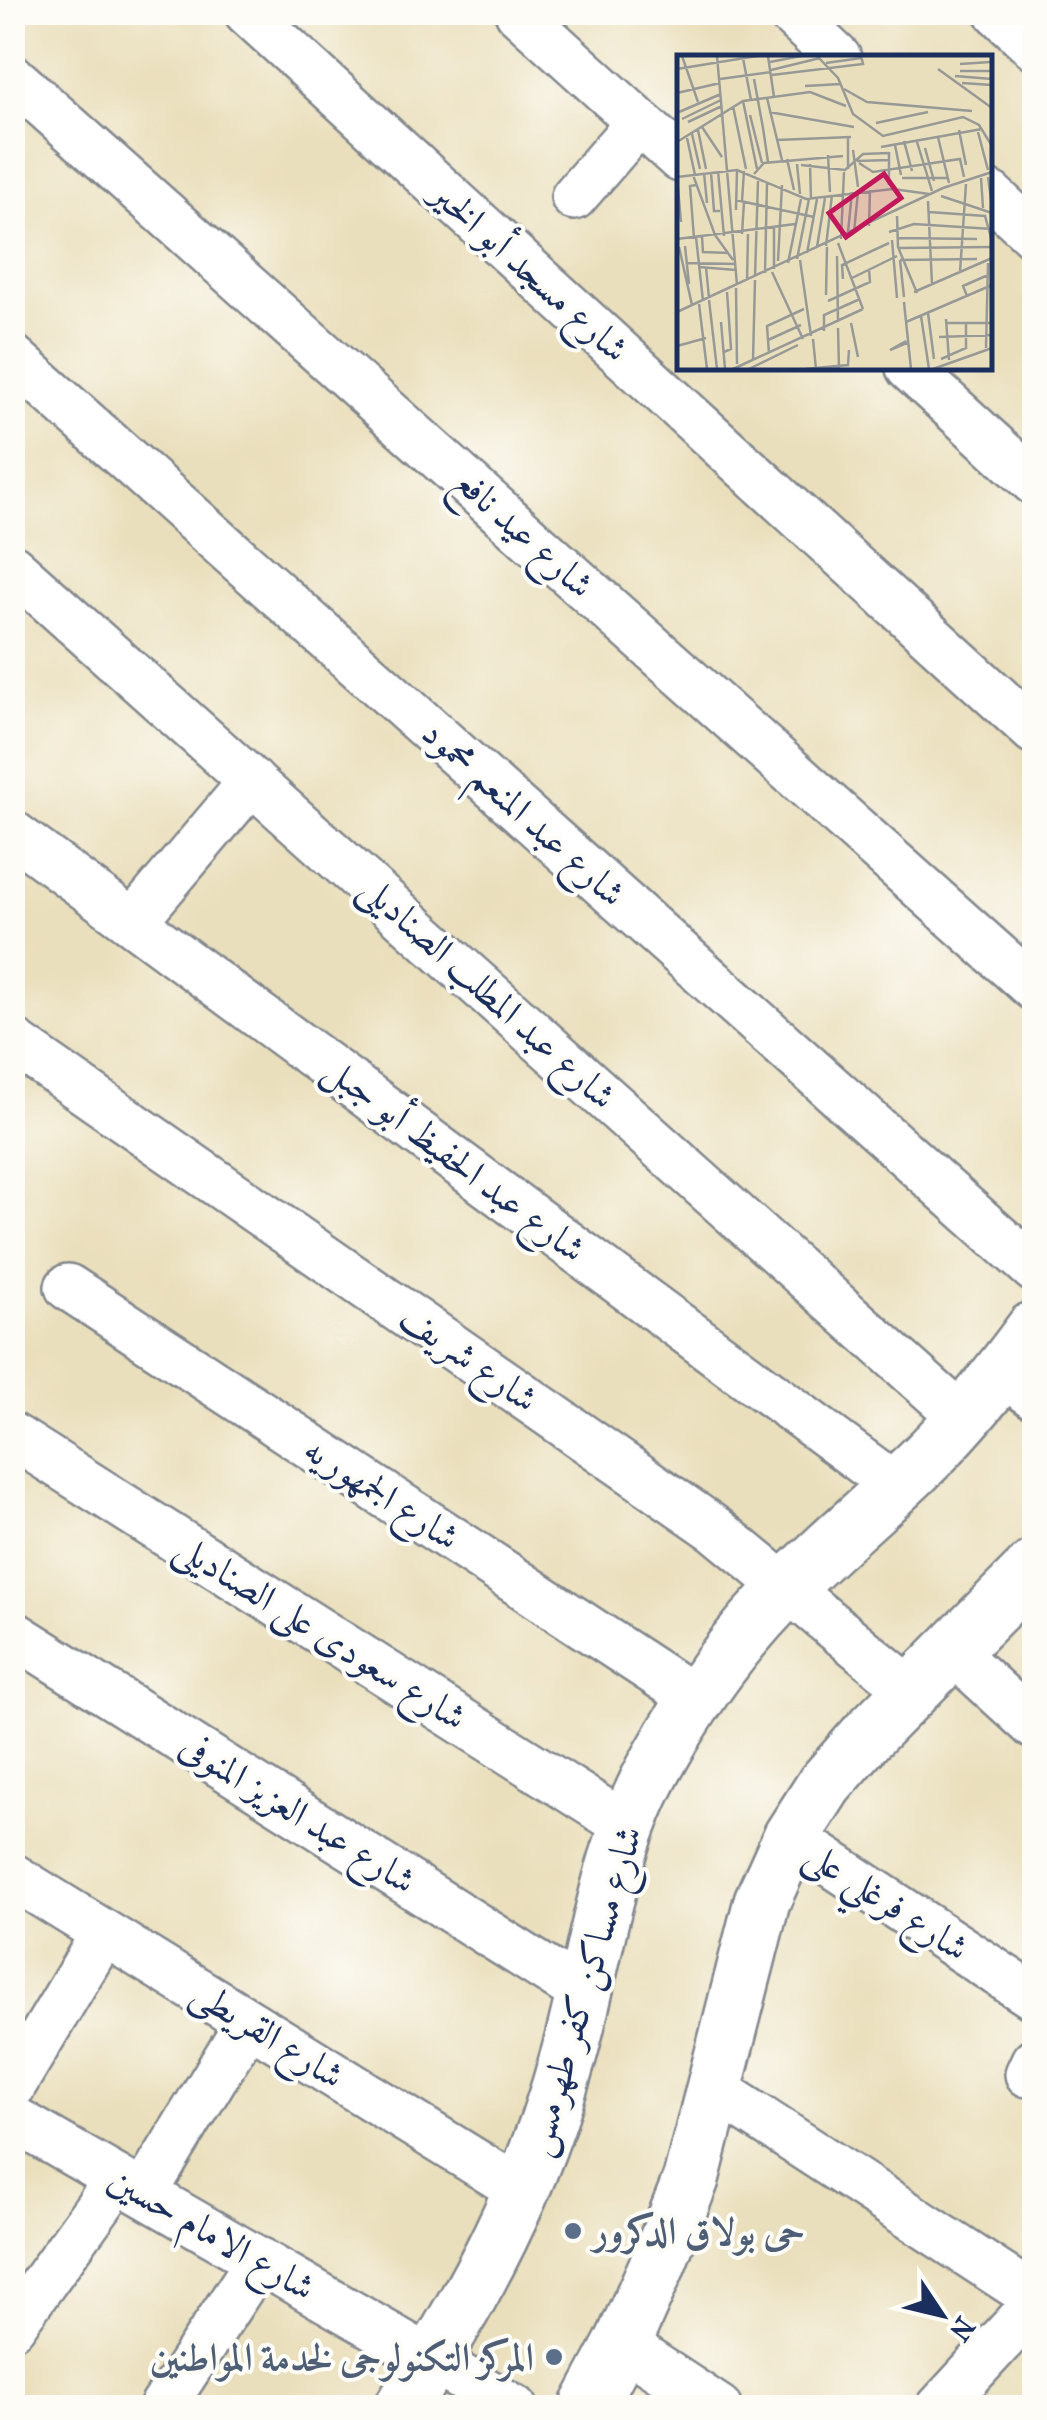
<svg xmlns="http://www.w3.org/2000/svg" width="1047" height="2420" viewBox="0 0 1047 2420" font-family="'IM FELL French Canon',Amiri,serif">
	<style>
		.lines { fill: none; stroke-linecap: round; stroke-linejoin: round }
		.street-casing { stroke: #82878d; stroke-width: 50 }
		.secondary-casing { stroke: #82878d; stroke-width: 60 }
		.street { stroke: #fff; stroke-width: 45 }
		.secondary { stroke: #fff; stroke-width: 55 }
		.service-dot { fill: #5c6f8a; stroke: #fdfcf7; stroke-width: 4 }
		.labels { text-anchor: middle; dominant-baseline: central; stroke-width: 8; stroke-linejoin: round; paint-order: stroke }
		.street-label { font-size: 38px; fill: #1b2f5e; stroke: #fdfcf7 }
		.service-label { font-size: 38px; font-weight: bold; fill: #4e5e75; stroke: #fdfcf7; text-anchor: start }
		.inset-road { fill: none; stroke: #979996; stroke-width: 2.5 }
		.view { fill: #c2185b; fill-opacity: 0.15; stroke: #c2185b; stroke-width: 5 }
		.inset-edge { fill: none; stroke: #1b2f5e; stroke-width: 5 }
	</style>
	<rect width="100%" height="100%" fill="#fdfcf7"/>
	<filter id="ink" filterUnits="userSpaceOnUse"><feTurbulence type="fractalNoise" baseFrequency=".01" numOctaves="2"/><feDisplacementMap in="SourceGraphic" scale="20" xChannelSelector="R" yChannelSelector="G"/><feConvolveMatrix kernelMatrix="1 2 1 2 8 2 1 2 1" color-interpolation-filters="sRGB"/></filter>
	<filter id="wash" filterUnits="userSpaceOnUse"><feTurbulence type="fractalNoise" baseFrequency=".0048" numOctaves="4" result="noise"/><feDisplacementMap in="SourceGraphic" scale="40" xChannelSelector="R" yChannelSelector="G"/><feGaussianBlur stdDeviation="2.25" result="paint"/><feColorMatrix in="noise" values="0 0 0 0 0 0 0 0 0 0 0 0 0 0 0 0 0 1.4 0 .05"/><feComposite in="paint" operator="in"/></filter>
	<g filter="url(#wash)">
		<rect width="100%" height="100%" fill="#eadfbc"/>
	</g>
	<g filter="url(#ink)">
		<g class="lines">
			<defs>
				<path id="street" d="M247 12 1034 731
					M518 12 680 159
					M789 12 838 58
					M998 12 1034 46
					M12 77 1034 988
					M990 194 1034 235
					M574 197 639 122
					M12 357 1034 1269
					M909 368 1034 482
					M12 567 963 1418
					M12 833 897 1487
					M134 921 252 781
					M12 1041 715 1529 913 1692
					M68 1287 697 1700
					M1002 1373 1034 1396
					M14 1437 627 1826
					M12 1633 583 1993
					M951 1650 1034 1726
					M791 1837 1034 1997
					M12 1876 524 2192
					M1028 2074 1034 2061
					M12 2087 104 1933
					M715 2089 1034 2297
					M12 2118 515 2408
					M144 2194 248 2022
					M12 2326 118 2179
					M622 2344 719 2408
					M162 2408 259 2260
					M939 2408 1034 2305"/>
				<path id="secondary" d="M402 2408C477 2291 532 2189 569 2054 597 1954 606 1852 659 1760 694 1697 739 1635 790 1585 834 1540 883 1501 928 1456 967 1417 1001 1374 1034 1329
					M588 2408 622 2344 656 2268 691 2179 762 1901 791 1837 825 1784 867 1736 1034 1568"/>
			</defs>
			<!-- street casing -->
			<use href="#street" class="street-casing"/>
			<!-- secondary casing -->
			<use href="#secondary" class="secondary-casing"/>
			<!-- street -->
			<use href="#street" class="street"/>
			<!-- secondary -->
			<use href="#secondary" class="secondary"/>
		</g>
	</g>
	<!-- markers -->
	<g class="service-dot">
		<circle cx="573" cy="2231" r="10"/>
		<circle cx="554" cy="2357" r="10"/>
	</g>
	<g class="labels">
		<!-- street labels -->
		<g class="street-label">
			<text transform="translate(530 271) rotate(42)">شارع مسجد أبو الخير</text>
			<text transform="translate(524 533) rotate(42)">شارع عيد نافع</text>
			<text transform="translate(524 813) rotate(42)">شارع عبد المنعم محمود</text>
			<text transform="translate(488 992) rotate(42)">شارع عبد المطلب الصناديلى</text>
			<text transform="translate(455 1159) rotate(37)">شارع عبد الحفيظ أبو جبل</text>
			<text transform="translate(469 1358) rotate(35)">شارع شريف</text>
			<text transform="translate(382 1493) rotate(33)">شارع الجمهوريه</text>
			<text transform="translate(321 1632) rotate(32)">شارع سعودى على الصناديلى</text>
			<text transform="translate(298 1813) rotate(32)">شارع عبد العزيز المنوفى</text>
			<text transform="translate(887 1901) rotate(33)">شارع فرغلي على</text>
			<text transform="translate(583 1991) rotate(-74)">شارع مساكن كفر طهرمس</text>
			<text transform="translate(268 2034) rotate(32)">شارع القريطى</text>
			<text transform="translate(212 2233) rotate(30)">شارع الامام حسين</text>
		</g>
		<!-- service labels -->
		<g class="service-label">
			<text x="593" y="2231">حى بولاق الدكرور</text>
			<text x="534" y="2357" text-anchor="end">المركز التكنولوجى لخدمة المواطنين</text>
		</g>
	</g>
	<!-- overview -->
	<g transform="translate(677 55)">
		<rect width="315" height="315" fill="#eadfbc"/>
		<path class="inset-road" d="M5 1 21 47M40 1 60 230M91 1 97 42M140 1 161 23 176 59 206 81 286 62 302 70 315 91M66 3 74 45M93 7 124 1M149 8 184 3M283 9 313 7M0 14 80 1M261 14 315 53M94 15 143 3M283 16H315M95 20 186 9 184 1M278 21 315 24M43 24 94 17M77 24 86 73M285 28 315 30M128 31 164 29M167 34 190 47 295 56M0 38 43 28M90 43 105 105M66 46 80 114M56 51 69 114M2 57 44 39M92 57 177 72M73 60 85 108M5 64 44 45M11 67 45 51M199 68 251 57M25 72 45 102M86 73 91 107M21 75 29 114M282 75 289 110M301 77 311 115M15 79 23 114M261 82 272 128M10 83 18 120M100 85 174 82M227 86 235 116M0 87 66 46 133 37 169 51M240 87 255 136M218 90 224 120M204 92 305 74M248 93 257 126M176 95 181 132M212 97V130M151 100 153 137M110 104 117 135M180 106 212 105M182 108 196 117 283 104 287 122M120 109 123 139M133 109 134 144M124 110 168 115 186 99 212 98M171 114V83M41 116 47 181M34 117 37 156H43M27 118 30 148M77 119 87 108 166 101M16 120 38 180 56 205M0 122 60 115 129 144 216 134 252 139M0 122 4 167M311 122 315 152M225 123H270M304 123 306 153M264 141 315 158M59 145 137 162M65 146 67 116M251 146 255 229M59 155 60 115M252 157 308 161 315 186M220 161 221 192 240 238M192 171 193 135M97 172V214M171 177 175 137M177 177 181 137M212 177 237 169 315 174M65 179 67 147M19 182 26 246M25 182 26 197 52 198M17 183 13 131 19 130M221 183 300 184M0 184 118 169M164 184 167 117M215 185 220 243M161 188 186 254M8 191 12 229M149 191 155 140M2 192 15 250M140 192 148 143M222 193 315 192M130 198 140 144M160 201 161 267M120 204 132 144M123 205 134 281M223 205 300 204M223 205 227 242M101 206 105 130M10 208 59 209M111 208 124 144M22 212 59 215M29 212 32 243M95 217 126 284M283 217 289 129M88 218 90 128M78 222 81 126M175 223 220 201M166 224 165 210 212 188M70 226 71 179M59 233 60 309M237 237 315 203M149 240 150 192M290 241 286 231 311 220M32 245 40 314M151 246 193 227 192 214M227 247 234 314M22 249 30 314M0 257 266 133 315 117M251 258 257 304M244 261 252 314M269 264 272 305M44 267 48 314M229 267 315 230M174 268 181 302M269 268H315M161 273 162 313M147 276V260L183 244M262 282 315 280M136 284 139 314M91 285 124 270M229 286 213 295 232 287M0 291 29 283M309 293 311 208M47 297 54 294 50 237M92 299 90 271 127 254M264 304 289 293V268M76 305 78 225M56 314 186 254M72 314 121 290M128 314 171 310 172 295M256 314 315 293"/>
		<path class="view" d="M207 119 224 143 169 182 152 158Z"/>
		<rect width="315" height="315" class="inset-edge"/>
	</g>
	<!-- margin -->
	<rect width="1047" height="2420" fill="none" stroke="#fdfcf7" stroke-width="50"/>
	<!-- north arrow -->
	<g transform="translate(942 2315) rotate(125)" stroke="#fdfcf7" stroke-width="8" paint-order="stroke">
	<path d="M0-8L18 38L0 25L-18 38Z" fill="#1b2f5e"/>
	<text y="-15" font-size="28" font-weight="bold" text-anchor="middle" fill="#1b2f5e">N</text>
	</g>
</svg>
